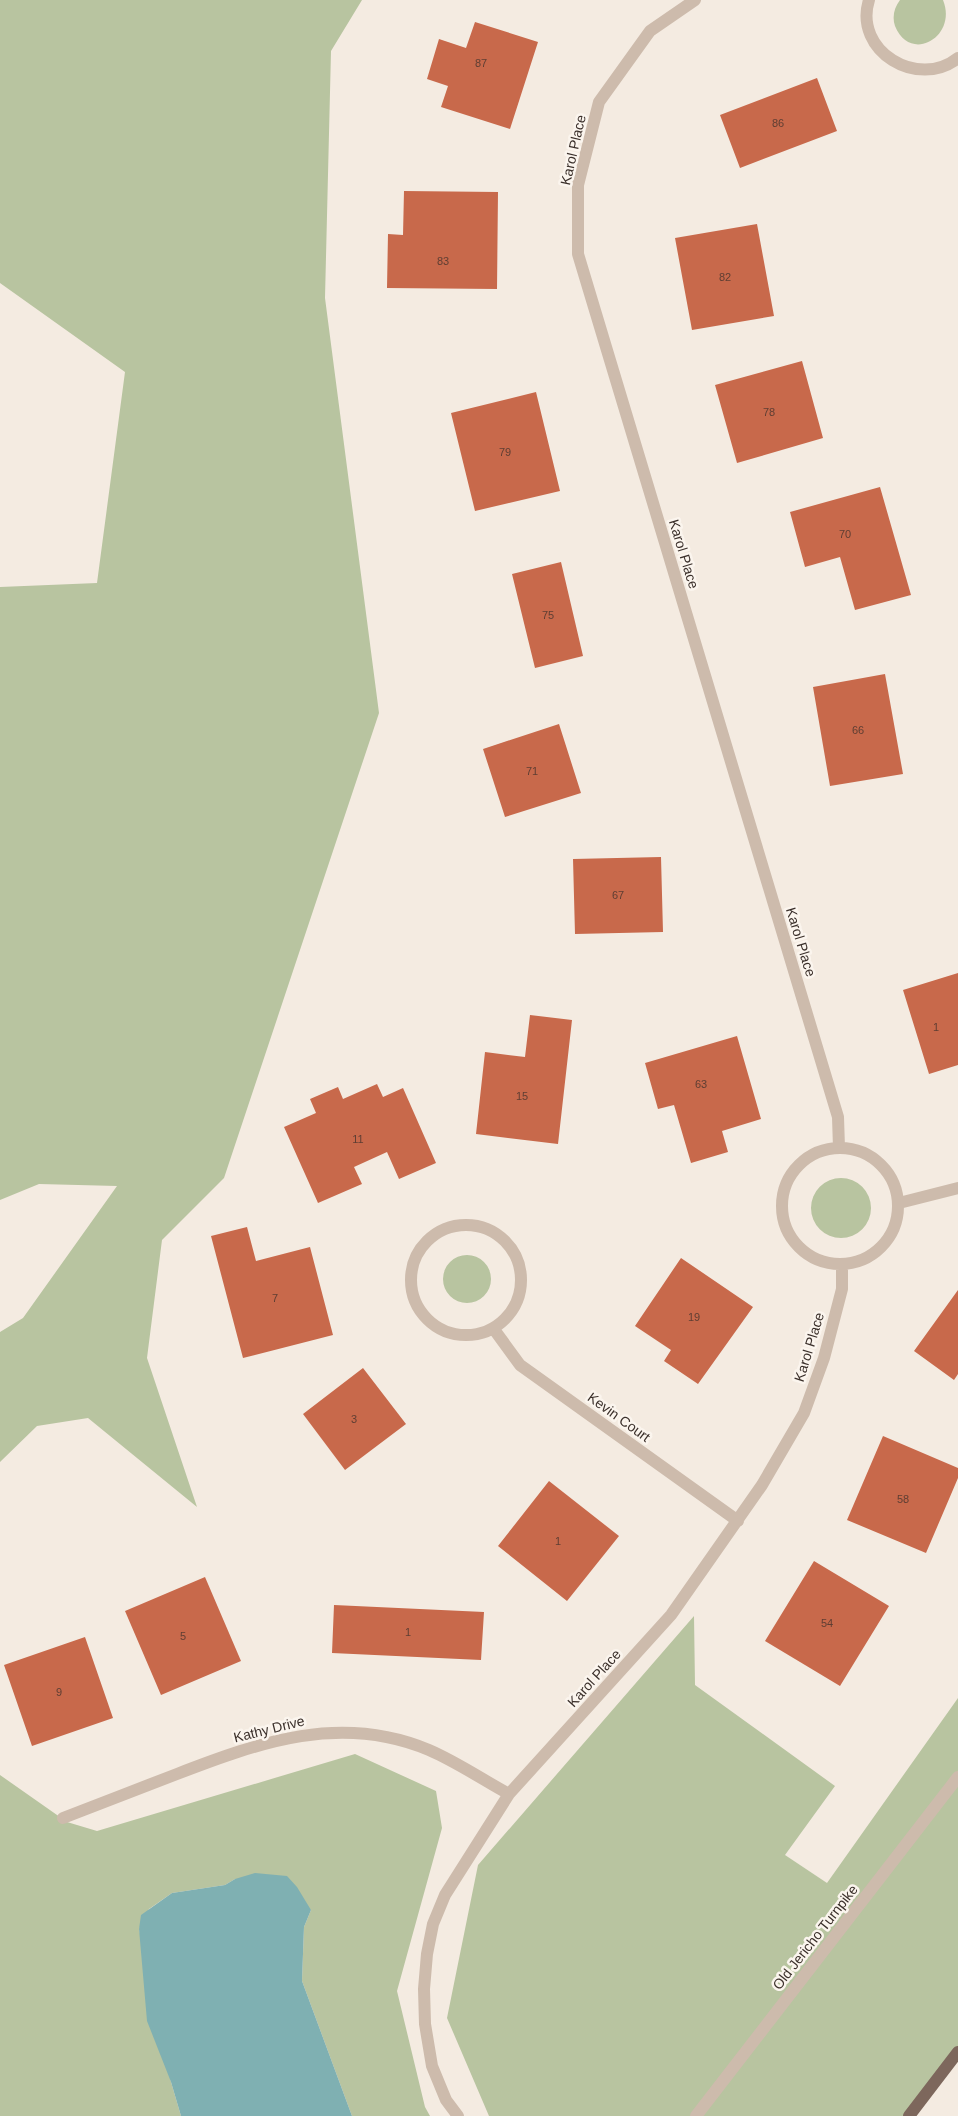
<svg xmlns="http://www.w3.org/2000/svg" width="958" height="2116" viewBox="0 0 958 2116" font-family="Arial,sans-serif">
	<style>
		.green { fill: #b8c4a0 }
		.water { fill: #7fb0b2 }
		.building { fill: #c8694b }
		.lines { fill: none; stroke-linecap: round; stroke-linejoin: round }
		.minor { stroke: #cdbbac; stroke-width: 12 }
		.major { stroke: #7d675c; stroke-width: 12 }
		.labels { text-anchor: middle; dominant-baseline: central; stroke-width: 5; stroke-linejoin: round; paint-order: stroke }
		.number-label { font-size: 11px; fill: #5e3e33 }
		.street-label { font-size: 14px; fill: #3b302b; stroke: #fbf5ee }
	</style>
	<rect width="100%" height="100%" fill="#f4ebe1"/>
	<!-- green -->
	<path class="green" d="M0 0H362L331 51 325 298 379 713 224 1178 162 1240 147 1358 197 1507 88 1418 37 1426 0 1462V1332L23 1318 117 1186 39 1184 0 1200V587L97 583 125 372 0 283Z
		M900 0H943C958 37 910 64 895 26 892 17 894 8 900 0Z
		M811 1208a30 30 0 1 1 60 0a30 30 0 1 1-60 0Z
		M443 1279a24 24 0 1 1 48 0a24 24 0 1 1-48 0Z
		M694 1616 695 1685 835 1786 785 1855 827 1883 958 1698V2051L906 2116H489L447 2018 478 1865Z
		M355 1754 436 1791 442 1828 397 1991 425 2107 430 2116H352L302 1981 304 1927 311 1910 235 1879 225 1885 172 1893 149 1909 139 1929 171 2082 181 2116H0V1775L67 1822 97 1831Z"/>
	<!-- water -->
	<path class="water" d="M255 1873 287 1876 297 1887 311 1910 304 1927 302 1981 352 2116H181L171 2082 147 2021 139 1929 141 1915 172 1893 225 1885 235 1879Z"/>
	<!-- building -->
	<path class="building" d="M475 22 538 42 510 129 441 107 448 86 427 79 439 39 466 48Z
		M817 78 837 131 740 168 720 115Z
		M404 191 498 192 497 289 387 288 388 234 403 235Z
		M757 224 774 316 692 330 675 238Z
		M802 361 823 438 737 463 715 385Z
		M536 392 560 491 475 511 451 413Z
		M880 487 911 595 855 610 840 557 805 567 790 512Z
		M561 562 583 656 535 668 512 574Z
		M885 674 903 774 830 786 813 687Z
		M559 724 581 793 505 817 483 749Z
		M661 857 663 932 575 934 573 859Z
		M958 973V1065L929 1074 903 990Z
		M530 1015 572 1020 558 1144 476 1134 485 1052 525 1057Z
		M737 1036 761 1119 722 1131 728 1152 691 1163 674 1105 658 1109 645 1063Z
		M377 1084 383 1097 403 1088 436 1163 399 1179 387 1152 354 1167 362 1184 318 1203 284 1127 316 1113 310 1099 338 1087 343 1099Z
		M247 1227 256 1261 310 1247 333 1335 243 1358 211 1236Z
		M681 1258 753 1307 698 1384 664 1361 671 1350 635 1326Z
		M958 1290V1374L954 1380 914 1351Z
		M363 1368 406 1424 345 1470 303 1414Z
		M883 1436 958 1468V1478L926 1553 847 1520Z
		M549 1481 619 1536 567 1601 498 1546Z
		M814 1561 889 1606 840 1686 765 1641Z
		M205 1577 241 1661 161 1695 125 1611Z
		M334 1605 484 1612 481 1660 332 1653Z
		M85 1637 113 1718 32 1746 4 1665Z"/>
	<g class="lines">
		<!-- minor -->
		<path class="minor" d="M695 0 650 31 599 102 578 185V254L838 1117 839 1148
			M869 0C853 51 918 90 958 58
			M782 1206a58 58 0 1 1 116 0a58 58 0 1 1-116 0Z
			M899 1203 958 1188
			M411 1280a55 55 0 1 1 110 0a55 55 0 1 1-110 0Z
			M493 1328 520 1365 738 1521
			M63 1818C101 1803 139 1789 177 1774 260 1742 341 1713 429 1750 457 1762 483 1780 509 1794
			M458 2116 446 2100 432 2066 425 2024 424 1989 427 1954 433 1924 445 1895 509 1794 671 1615 762 1485 804 1413 824 1358 842 1289V1265
			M696 2116 958 1777"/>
		<!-- major -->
		<path class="major" d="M909 2116 958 2052"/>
	</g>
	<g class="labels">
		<!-- number labels -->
		<g class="number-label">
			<text x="481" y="63">87</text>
			<text x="778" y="123">86</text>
			<text x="443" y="261">83</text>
			<text x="725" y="277">82</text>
			<text x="769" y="412">78</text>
			<text x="505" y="452">79</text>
			<text x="845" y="534">70</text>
			<text x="548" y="615">75</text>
			<text x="858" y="730">66</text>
			<text x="532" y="771">71</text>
			<text x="618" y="895">67</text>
			<text x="936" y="1027">1</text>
			<text x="701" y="1084">63</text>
			<text x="522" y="1096">15</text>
			<text x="358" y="1139">11</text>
			<text x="275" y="1298">7</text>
			<text x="694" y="1317">19</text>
			<text x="354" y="1419">3</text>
			<text x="903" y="1499">58</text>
			<text x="558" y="1541">1</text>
			<text x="827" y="1623">54</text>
			<text x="408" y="1632">1</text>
			<text x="183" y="1636">5</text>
			<text x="59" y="1692">9</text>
		</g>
		<!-- street labels -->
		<g class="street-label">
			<text transform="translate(573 150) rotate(-77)">Karol Place</text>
			<text transform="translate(684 554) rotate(73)">Karol Place</text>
			<text transform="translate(801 942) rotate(73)">Karol Place</text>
			<text transform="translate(809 1347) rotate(-73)">Karol Place</text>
			<text transform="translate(619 1417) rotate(36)">Kevin Court</text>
			<text transform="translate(594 1678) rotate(-48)">Karol Place</text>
			<text transform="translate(269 1729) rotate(-14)">Kathy Drive</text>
			<text transform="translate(815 1937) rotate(-52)">Old Jericho Turnpike</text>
		</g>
	</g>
</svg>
